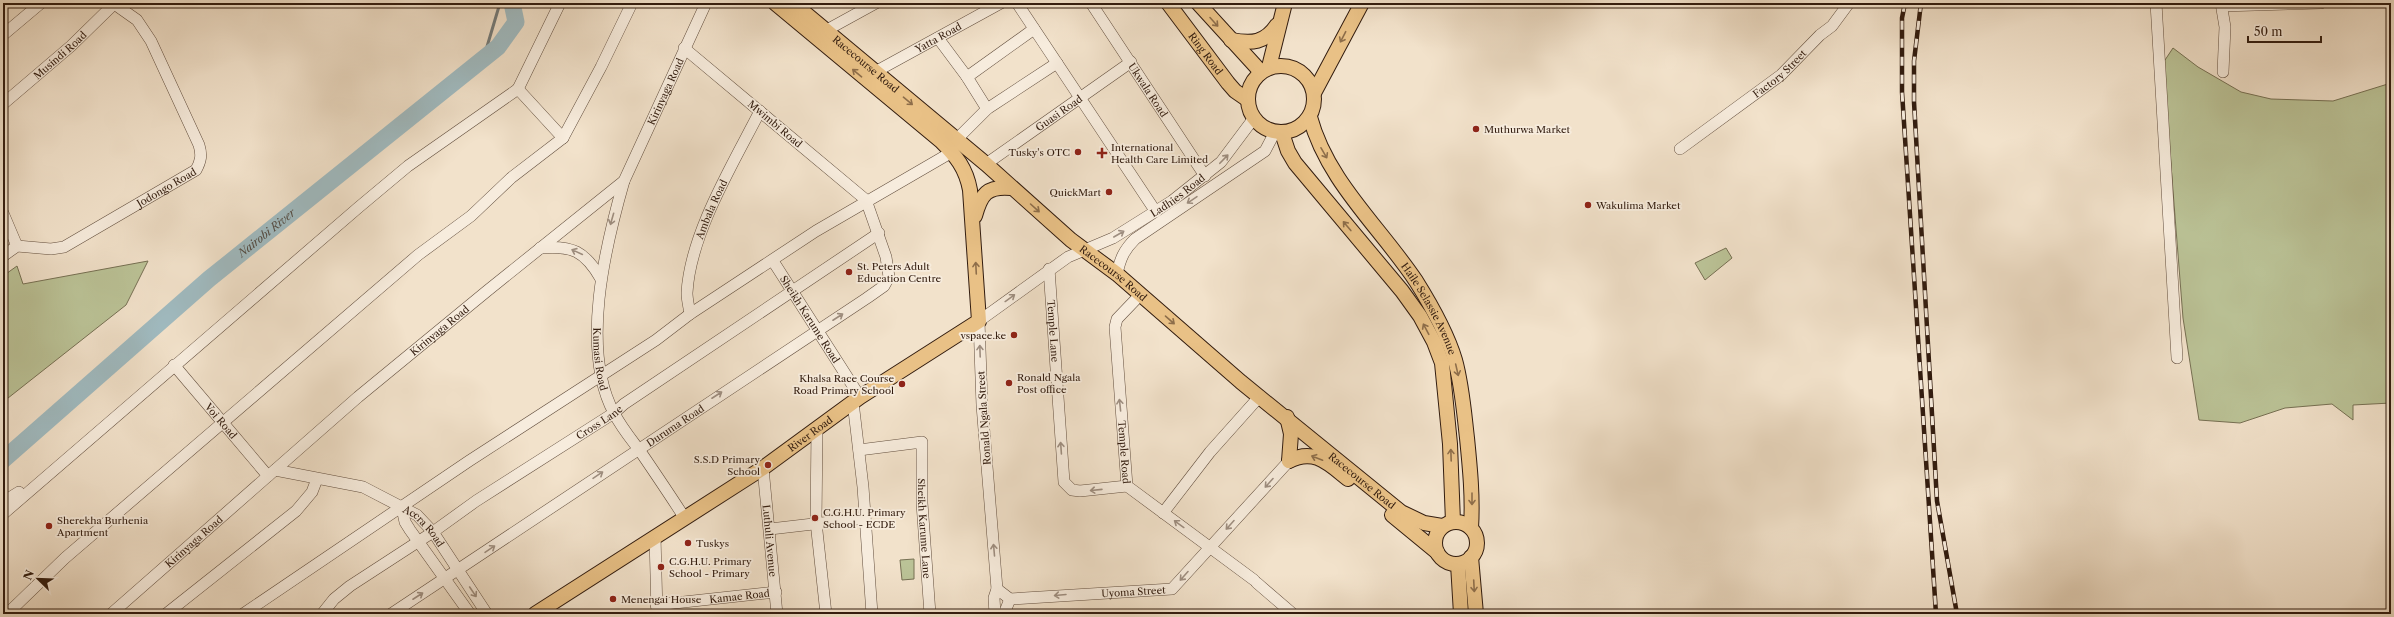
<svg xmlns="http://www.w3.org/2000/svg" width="2394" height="617" viewBox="0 0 2394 617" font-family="'Libre Caslon Text',serif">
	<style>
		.green { fill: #bbc397; stroke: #767053 }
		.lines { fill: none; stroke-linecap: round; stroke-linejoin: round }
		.stream { stroke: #747b7a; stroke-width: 3 }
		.river { stroke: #a0bbc1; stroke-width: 17 }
		.minor-casing { stroke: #624e3e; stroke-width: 12 }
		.major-casing { stroke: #321c0f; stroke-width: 16 }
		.minor { stroke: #f7ecdd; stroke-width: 11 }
		.major { stroke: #e9c186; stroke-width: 14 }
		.rail-casing { stroke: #321c0f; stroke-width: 4.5 }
		.rail { stroke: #f7ecdd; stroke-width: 3; stroke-dasharray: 9; stroke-linecap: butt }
		.oneway { stroke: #8e6e4a }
		.oneway2 { stroke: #9e8e80 }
		.poi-dot { fill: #8f2418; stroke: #f7ecdd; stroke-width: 1.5 }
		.labels { text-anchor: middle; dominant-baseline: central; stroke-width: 3.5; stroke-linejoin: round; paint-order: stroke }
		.street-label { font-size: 10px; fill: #321c0f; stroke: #f7ecdd }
		.poi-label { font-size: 10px; fill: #321c0f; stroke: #f7ecdd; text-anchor: start }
		.water-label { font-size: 11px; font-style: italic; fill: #534c44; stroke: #f7ecdd }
	</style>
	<rect width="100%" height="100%" fill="#f2e2cb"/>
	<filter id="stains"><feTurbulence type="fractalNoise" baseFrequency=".005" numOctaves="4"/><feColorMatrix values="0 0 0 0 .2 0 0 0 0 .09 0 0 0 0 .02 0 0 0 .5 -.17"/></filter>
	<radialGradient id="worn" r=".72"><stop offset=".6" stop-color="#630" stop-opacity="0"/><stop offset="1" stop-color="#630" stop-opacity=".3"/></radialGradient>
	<!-- green -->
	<path class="green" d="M2173 48 2198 67 2241 92 2271 99 2333 101 2391 83V403L2353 405V420L2332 404 2285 408 2240 423 2199 420 2183 318 2163 63Z
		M1726 248 1732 258 1705 280 1695 263Z
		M148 261 126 305 3 402V276L17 266 23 284Z
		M914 559V579L902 580 900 560Z"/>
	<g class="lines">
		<!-- stream -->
		<path class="stream" d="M483 60 500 3"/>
		<!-- river -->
		<path class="river" id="s1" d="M3 460 209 279 498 47 516 22 512 3"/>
		<defs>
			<g id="minor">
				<path d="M1017 3 1156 212"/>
				<path id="s2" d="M1091 3 1205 176"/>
				<path d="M2156 3 2177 358"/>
				<path d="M2221 3 2225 27 2223 72"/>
				<path d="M2222 6 2321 3"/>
				<path d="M825 31 876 3"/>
				<path d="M3 35 41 3"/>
				<path d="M938 38 967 77 987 109"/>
				<path id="s3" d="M875 72 1001 3"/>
				<path d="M967 77 1034 29"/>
				<path d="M518 89 560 3"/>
				<path id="s4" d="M3 104 71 46 114 4"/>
				<path d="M956 140 987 109 1057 63"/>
				<path id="s5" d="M1680 149 1781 75 1820 35 1832 26 1849 3"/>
				<path id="s6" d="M986 164 1131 62"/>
				<path id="s7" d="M624 181C605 247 580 350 614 413 621 427 631 439 640 451 655 473 670 495 684 517"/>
				<path d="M3 213 17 246"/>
				<path d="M540 248C572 245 585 251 601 279"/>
				<path id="s8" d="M3 256 17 246 51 249 64 247 196 170C201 161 202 155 199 145L151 41 137 20 113 3"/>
				<path id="s9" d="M773 261 860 397"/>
				<path id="s10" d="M1049 269 1064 482 1072 490 1080 491 1127 486"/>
				<path d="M1117 274C1120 259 1124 250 1135 239L1265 151 1275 132"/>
				<path id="s11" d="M1140 295 1117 319 1115 327 1127 486 1254 580"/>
				<path id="s12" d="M690 314C689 307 687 300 687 293 690 234 733 164 760 111"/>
				<path id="s13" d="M174 365 268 476"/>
				<path d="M853 402 863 487 872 614"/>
				<path d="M817 429 816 522 826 614"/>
				<path id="s14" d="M859 450 922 442V503L930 614"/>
				<path id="s15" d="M763 468 777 614"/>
				<path id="s16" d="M275 470 363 487 417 515 433 532 487 614"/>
				<path d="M3 502 19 492"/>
				<path d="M402 508 405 522 410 530 470 614"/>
				<path d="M1163 513 1210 452 1260 396"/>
				<path d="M3 514 359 207 408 166 518 89 563 138"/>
				<path d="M770 529 865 518"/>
				<path d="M655 536 657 614"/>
				<path d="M1257 583 1293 614"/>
				<path id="s17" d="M997 589 1010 599 1172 589 1289 461"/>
				<path id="s18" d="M656 605 776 592"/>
				<path d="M7 614 65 558 418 255 471 216 511 178 563 138 601 67 632 3"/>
				<path id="s19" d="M111 614 358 397 487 291 624 181 706 3"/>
				<path d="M166 614 296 511 312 492 317 479"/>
				<path d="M243 614 469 461 656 340 690 314 816 231 952 152"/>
				<path id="s20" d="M322 614 334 599 350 586 433 532 476 501 614 413 624 404 879 233"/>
				<path id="s21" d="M391 614 867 298 884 286 889 277 886 257 866 200 684 48"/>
				<path id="s22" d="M995 614 994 598 997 589 982 405 979 321 1068 257 1113 238 1172 201 1221 162 1254 118"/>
				<path d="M1004 614 1010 599"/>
			</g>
			<g id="major">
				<path id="s23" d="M793 3 986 164 1071 240 1117 274 1241 382 1401 512 1424 523 1442 526"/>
				<path id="s24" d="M1168 3 1228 83 1235 91 1248 100"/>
				<path d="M1198 3 1261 72"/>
				<path d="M1231 40C1252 44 1265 43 1277 25"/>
				<circle cx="1281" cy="99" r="33"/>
				<path d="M1269 67 1285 3"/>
				<path d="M1314 93 1362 3"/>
				<path id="s25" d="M1310 117C1327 181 1380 227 1416 281 1431 305 1447 333 1455 360 1462 385 1464 412 1467 438 1470 468 1473 498 1471 528"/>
				<path d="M1282 133 1288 151 1295 163 1402 291 1420 316 1434 342 1442 363 1450 444 1453 522"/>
				<path d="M975 216C981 194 987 186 1011 188"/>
				<path d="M1287 417 1291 434 1289 461"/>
				<path d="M1289 461C1314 448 1328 463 1348 479"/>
				<path d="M1392 515 1437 552"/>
				<circle cx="1456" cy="543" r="21"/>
				<path d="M1471 557 1476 614"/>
				<path d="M1458 564 1461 614"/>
				<path id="s26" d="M535 614 763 468 860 397 979 321 970 190C966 168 956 156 941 141L775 3"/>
			</g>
		</defs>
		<!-- minor casing -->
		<use href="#minor" class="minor-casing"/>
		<!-- major casing -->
		<use href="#major" class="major-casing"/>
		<!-- minor -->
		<use href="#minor" class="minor"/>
		<!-- major -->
		<use href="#major" class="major"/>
		<defs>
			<path id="rail" d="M1905 3 1902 18V92L1936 614
				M1921 3 1914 61V102L1937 501 1957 614"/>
		</defs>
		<!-- rail casing -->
		<use href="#rail" class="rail-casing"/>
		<!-- rail -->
		<use href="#rail" class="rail"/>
	</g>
	<!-- one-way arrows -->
	<defs><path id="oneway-shaft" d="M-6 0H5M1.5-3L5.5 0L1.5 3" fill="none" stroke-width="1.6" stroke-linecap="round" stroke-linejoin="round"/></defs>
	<g class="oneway">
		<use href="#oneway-shaft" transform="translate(1214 22) rotate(48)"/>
		<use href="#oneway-shaft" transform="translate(1343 37) rotate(117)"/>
		<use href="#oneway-shaft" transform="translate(857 73) rotate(-140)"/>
		<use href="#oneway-shaft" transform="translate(908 101) rotate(40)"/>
		<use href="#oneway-shaft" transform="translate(1324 153) rotate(60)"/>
		<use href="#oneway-shaft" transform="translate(1035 208) rotate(42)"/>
		<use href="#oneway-shaft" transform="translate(1347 226) rotate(-130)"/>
		<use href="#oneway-shaft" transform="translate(976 268) rotate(-93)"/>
		<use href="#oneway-shaft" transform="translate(1170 320) rotate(41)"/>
		<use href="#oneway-shaft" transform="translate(1426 329) rotate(-118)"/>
		<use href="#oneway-shaft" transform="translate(1457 370) rotate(77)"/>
		<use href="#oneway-shaft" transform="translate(1451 455) rotate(-92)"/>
		<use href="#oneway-shaft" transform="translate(1317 458) rotate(-159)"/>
		<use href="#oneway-shaft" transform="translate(1472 499) rotate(90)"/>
		<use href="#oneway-shaft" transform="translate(1474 586) rotate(87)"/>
	</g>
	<g class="oneway2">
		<use href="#oneway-shaft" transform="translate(1224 159) rotate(-46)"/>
		<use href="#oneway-shaft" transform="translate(1192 200) rotate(146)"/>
		<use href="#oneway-shaft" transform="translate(612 219) rotate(106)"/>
		<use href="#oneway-shaft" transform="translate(1119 234) rotate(-30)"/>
		<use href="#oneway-shaft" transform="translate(577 252) rotate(-155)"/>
		<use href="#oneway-shaft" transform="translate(1010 298) rotate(-36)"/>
		<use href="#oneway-shaft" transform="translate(838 317) rotate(-33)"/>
		<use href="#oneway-shaft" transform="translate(980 351) rotate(-92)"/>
		<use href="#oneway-shaft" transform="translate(717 395) rotate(-33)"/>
		<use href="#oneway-shaft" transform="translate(1120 405) rotate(-96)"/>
		<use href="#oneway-shaft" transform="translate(1061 448) rotate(-94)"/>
		<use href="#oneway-shaft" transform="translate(598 475) rotate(-34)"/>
		<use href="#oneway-shaft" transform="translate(1269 483) rotate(132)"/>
		<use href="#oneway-shaft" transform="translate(1096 490) rotate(174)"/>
		<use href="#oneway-shaft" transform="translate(1179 524) rotate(-144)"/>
		<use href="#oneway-shaft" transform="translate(1230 525) rotate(132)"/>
		<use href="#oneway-shaft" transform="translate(490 549) rotate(-34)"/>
		<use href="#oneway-shaft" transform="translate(994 550) rotate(-95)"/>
		<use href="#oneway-shaft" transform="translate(1184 576) rotate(132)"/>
		<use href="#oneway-shaft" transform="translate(473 592) rotate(56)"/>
		<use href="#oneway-shaft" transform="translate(1060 595) rotate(175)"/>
		<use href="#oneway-shaft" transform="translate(418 596) rotate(-33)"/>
	</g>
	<!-- markers -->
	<g class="poi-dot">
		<circle cx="1476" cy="129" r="4"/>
		<circle cx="1078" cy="152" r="4"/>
		<path d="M1100 147h4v4h4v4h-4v4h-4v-4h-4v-4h4z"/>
		<circle cx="1109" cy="192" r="4"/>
		<circle cx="1588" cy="205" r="4"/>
		<circle cx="849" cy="272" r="4"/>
		<circle cx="1014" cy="335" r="4"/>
		<circle cx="1009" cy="383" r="4"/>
		<circle cx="902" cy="384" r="4"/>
		<circle cx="768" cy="465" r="4"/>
		<circle cx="815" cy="518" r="4"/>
		<circle cx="49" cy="526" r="4"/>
		<circle cx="688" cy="543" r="4"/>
		<circle cx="661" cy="567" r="4"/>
		<circle cx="613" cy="599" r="4"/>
	</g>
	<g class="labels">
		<!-- street labels -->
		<g class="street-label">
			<text stroke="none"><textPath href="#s3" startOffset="72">Yatta Road</textPath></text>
			<text stroke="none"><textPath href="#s24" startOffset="63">Ring Road</textPath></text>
			<text stroke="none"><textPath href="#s4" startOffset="75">Musindi Road</textPath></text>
			<text stroke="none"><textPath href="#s23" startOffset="95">Racecourse Road</textPath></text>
			<text stroke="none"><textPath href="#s5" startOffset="125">Factory Street</textPath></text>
			<text stroke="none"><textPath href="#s2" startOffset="104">Ukwala Road</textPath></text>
			<text stroke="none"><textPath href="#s19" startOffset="770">Kirinyaga Road</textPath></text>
			<text stroke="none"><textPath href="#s6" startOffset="89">Guasi Road</textPath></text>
			<text transform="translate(775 124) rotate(40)">Mwimbi Road</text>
			<text stroke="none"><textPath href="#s8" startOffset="183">Jodongo Road</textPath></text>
			<text stroke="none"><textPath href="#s22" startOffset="530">Ladhies Road</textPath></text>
			<text stroke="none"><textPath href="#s12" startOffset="109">Ambala Road</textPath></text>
			<text stroke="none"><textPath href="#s23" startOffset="419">Racecourse Road</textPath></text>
			<text stroke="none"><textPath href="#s25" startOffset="227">Haile Selassie Avenue</textPath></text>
			<text stroke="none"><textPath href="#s9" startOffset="69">Sheikh Karume Road</textPath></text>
			<text stroke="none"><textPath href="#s19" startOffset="434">Kirinyaga Road</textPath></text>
			<text stroke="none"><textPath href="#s10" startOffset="62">Temple Lane</textPath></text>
			<text stroke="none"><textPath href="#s7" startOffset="181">Kumasi Road</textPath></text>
			<text transform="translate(984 418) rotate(-94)">Ronald Ngala Street</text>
			<text stroke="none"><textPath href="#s13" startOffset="73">Voi Road</textPath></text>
			<text stroke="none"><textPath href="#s20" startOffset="338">Cross Lane</textPath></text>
			<text stroke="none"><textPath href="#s21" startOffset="341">Duruma Road</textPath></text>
			<text stroke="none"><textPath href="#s26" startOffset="329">River Road</textPath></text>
			<text stroke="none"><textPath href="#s11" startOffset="167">Temple Road</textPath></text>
			<text stroke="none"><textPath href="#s23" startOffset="743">Racecourse Road</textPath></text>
			<text stroke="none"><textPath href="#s14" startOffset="150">Sheikh Karume Lane</textPath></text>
			<text stroke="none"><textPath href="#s16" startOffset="163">Accra Road</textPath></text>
			<text stroke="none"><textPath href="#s15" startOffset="73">Luthuli Avenue</textPath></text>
			<text stroke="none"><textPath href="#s19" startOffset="110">Kirinyaga Road</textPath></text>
			<text stroke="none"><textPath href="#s17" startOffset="140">Uyoma Street</textPath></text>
			<text stroke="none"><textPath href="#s18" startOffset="84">Kamae Road</textPath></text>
		</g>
		<!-- poi labels -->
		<g class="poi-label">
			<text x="1484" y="129">Muthurwa Market</text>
			<text x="1111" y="147">International<tspan x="1111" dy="12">Health Care Limited</tspan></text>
			<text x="1070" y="152" text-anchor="end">Tusky's OTC</text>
			<text x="1101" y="192" text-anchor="end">QuickMart</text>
			<text x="1596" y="205">Wakulima Market</text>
			<text x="857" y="266">St. Peters Adult<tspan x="857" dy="12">Education Centre</tspan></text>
			<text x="1006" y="335" text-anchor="end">vspace.ke</text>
			<text x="1017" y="377">Ronald Ngala<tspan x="1017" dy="12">Post office</tspan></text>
			<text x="894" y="378" text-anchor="end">Khalsa Race Course<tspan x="894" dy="12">Road Primary School</tspan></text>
			<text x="760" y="459" text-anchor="end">S.S.D Primary<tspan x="760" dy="12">School</tspan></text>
			<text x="823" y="512">C.G.H.U. Primary<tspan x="823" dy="12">School - ECDE</tspan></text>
			<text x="57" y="520">Sherekha Burhenia<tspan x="57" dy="12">Apartment</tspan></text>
			<text x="696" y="543">Tuskys</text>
			<text x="669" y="561">C.G.H.U. Primary<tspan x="669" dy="12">School - Primary</tspan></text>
			<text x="621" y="599">Menengai House</text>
		</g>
		<!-- water labels -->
		<g class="water-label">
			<text stroke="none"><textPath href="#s1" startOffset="348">Nairobi River</textPath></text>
		</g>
	</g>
	<!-- margin -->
	<rect width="2394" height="617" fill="none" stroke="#f2e2cb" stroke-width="16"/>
	<rect x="4" y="4" width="2386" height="609" fill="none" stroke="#321c0f" stroke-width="2"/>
	<rect x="8" y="8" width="2378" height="601" fill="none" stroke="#321c0f"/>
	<!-- north arrow -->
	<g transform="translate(38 579) rotate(293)" stroke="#f7ecdd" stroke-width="3" paint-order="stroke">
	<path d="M0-3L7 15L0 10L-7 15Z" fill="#321c0f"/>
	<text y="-6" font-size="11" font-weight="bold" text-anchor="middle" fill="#321c0f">N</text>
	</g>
	<!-- scale -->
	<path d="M2248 36v6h73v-6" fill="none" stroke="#321c0f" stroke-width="2"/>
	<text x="2254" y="36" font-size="12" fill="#321c0f" stroke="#f7ecdd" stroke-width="3" paint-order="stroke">50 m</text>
	<rect width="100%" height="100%" filter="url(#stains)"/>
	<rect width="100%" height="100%" fill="url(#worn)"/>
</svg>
